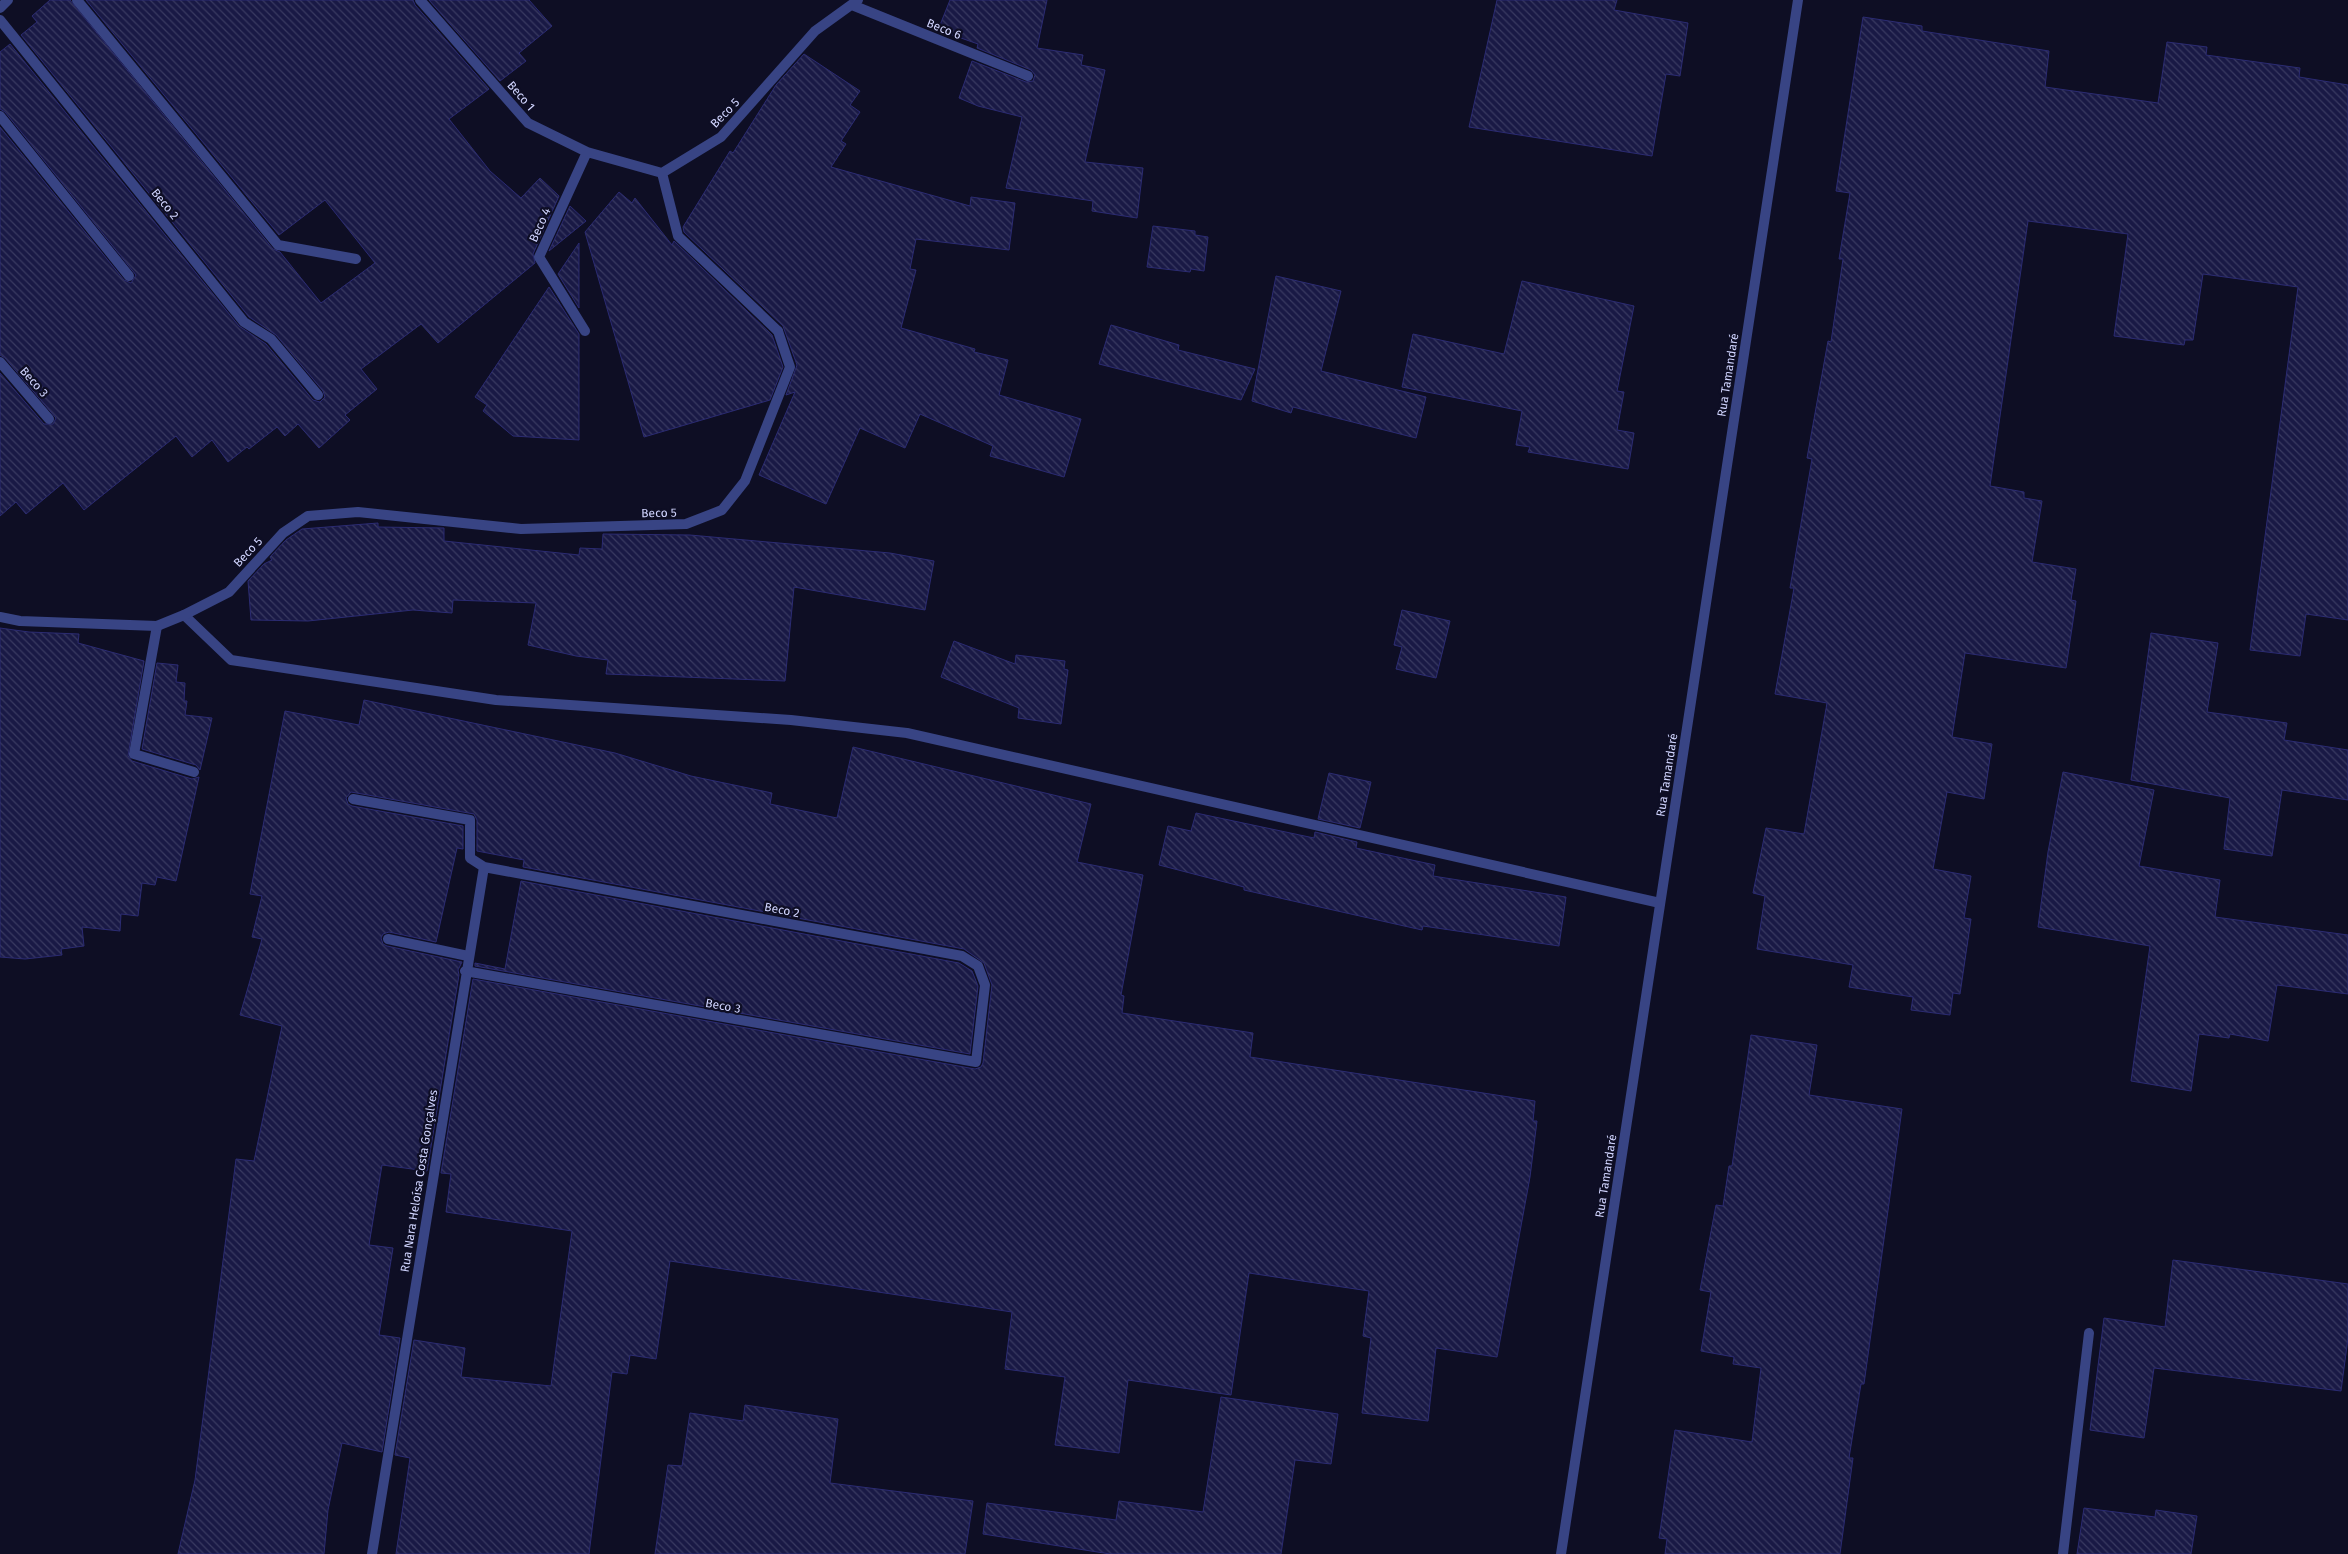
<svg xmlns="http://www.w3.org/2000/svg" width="2348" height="1554" viewBox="0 0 2348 1554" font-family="'Fira Sans',sans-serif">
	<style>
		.building { fill: url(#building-back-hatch); stroke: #2b2b72 }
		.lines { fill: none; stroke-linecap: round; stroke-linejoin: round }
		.lane { stroke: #384484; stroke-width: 10 }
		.street { stroke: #384484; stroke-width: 10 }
		.labels { text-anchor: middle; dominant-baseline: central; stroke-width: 4.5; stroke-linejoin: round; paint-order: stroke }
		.street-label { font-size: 12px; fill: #d1d5ff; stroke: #0e0e24 }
	</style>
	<defs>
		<pattern id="building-back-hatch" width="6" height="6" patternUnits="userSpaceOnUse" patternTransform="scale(1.25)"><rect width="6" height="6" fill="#191945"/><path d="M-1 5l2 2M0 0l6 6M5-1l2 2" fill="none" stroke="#393a61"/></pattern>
	</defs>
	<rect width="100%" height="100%" fill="#0e0e24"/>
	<!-- building -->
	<path class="building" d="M50 0H70L273 249 280 252 321 303 375 263 325 200 279 235 86 0H413L415 5 489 89 449 119 490 171 521 198 540 178 559 196 533 254 535 263 438 343 421 324 361 369 377 389 345 415 350 420 319 448 298 424 285 436 277 427 249 449 247 447 228 462 212 440 192 457 176 436 84 510 63 483 26 514 16 502 0 516V373L44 424H53L56 418 5 358 0 355V127L124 280 131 283 136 275 5 112 0 109V52L10 44 239 326 266 344 313 400 320 402 325 397 323 391 276 335 249 317 21 35 37 22 32 16Z
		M429 0H529L552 26 519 53 526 61 500 81Z
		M950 0H1047L1037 48 1083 55 1081 65 1105 70 1085 162 1143 168 1137 218 1092 211 1093 201 1006 188 1022 117 978 106 959 98 972 61 1026 82 1033 81 1035 75 1031 70 977 48 978 44 938 30Z
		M1497 0H1617L1614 10 1688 23 1680 76 1666 74 1652 156 1469 127Z
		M1863 17 1922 26V31L2049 51 2045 87 2158 103 2167 42 2207 47 2206 55 2300 68 2299 77 2348 85V620L2306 614 2300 656 2250 650 2298 287 2203 274 2193 340H2185L2184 345 2114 336 2128 234 2028 221 1990 486 2024 492V498L2042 501 2032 562 2076 569 2071 600 2076 601 2066 668 1965 653 1952 737 1992 744 1984 799 1947 792 1933 869 1971 876 1964 918 1971 919 1960 994 1953 993 1950 1015 1911 1010 1913 997 1849 987 1853 965 1757 949 1765 896 1753 893 1766 828 1804 834 1827 703 1775 694 1794 588H1790L1812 459 1807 458 1828 341 1831 342 1843 259H1839L1850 193 1836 191Z
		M804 54 860 91 850 105 860 112 841 141 846 144 831 167 970 206 971 197 1015 203 1009 250 916 239 910 269 916 270 901 328 975 349 974 352 1008 360 999 395 1081 419 1064 477 990 456 993 446 920 414 905 448 860 428 826 504 759 475 795 392 786 395 797 365 783 326 684 232 683 227 730 151 733 153 776 85Z
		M619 192 632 203 635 198 672 245 674 241 772 335 783 367 770 400 644 437 585 232Z
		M570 206 586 221 549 251Z
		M1153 226 1195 231V235L1208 237 1204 271 1191 269 1190 272 1147 267Z
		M579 243V308L558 274Z
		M1276 276 1341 291 1321 371 1426 397 1416 438 1293 407 1291 413 1252 401Z
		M1522 281 1634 306 1617 391 1624 392 1617 430 1634 433 1628 469 1528 452 1530 447 1516 445 1522 411 1402 387 1413 334 1504 354Z
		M549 287 579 334V440L513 436 483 411 487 405 475 397Z
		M1111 325 1179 345 1178 350 1255 369 1241 400 1099 364Z
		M378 523V527L444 528V541L579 555 580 548 602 549 603 534 690 535 890 553 934 561 925 610 794 587 785 681 606 674 608 660 576 656 528 645 536 603 453 600 452 613 413 610 308 621 251 620 248 581 264 564 272 560 270 557 286 540 302 529Z
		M1402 610 1450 621 1436 678 1396 669 1402 647 1394 645Z
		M0 628 29 632 79 634 78 643 144 661 128 756 132 761 192 779 199 777 176 881 157 877 155 885 142 883 138 916 121 914 120 931 82 927 84 946 61 949 62 955 25 959 0 957Z
		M2151 633 2218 643 2207 712 2287 723 2284 740 2348 750V800L2282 790 2272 856 2224 849 2230 798 2131 780Z
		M954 641 1015 664 1016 655 1065 661 1064 669 1068 670 1061 724 1018 718 1019 708 941 677Z
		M157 663 178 665 176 682 185 683 184 701H187L185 715 212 718 200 770 196 765 142 749Z
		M364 700 615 753 691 776 772 793 770 804 837 818 853 747 1091 804 1077 862 1143 875 1121 995 1124 996 1122 1013 1253 1033 1250 1057 1535 1101 1533 1121H1537L1530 1177 1497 1357 1436 1348 1428 1421 1362 1413 1371 1338 1363 1336 1369 1291 1249 1273 1231 1395 1128 1380 1119 1453 1055 1445 1065 1377 1005 1369 1012 1312 670 1261 656 1359 630 1355 627 1374 612 1372 589 1554H396L410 1458 395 1455 414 1340 465 1348 461 1377 551 1386 572 1231 446 1212 451 1174 441 1173 473 979 975 1069 981 1067 983 1063 992 985 984 963 964 949 523 867 524 860 477 851V820L474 814 351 792 346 798 348 804 352 806 463 826V849L457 848 436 942 389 932 383 934 381 938 383 944 387 946 462 962 458 970 459 975 427 1171 382 1165 369 1245 393 1248 379 1335 400 1338 382 1452 342 1443 328 1510 324 1554H178L195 1480 236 1159 254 1161 282 1026 240 1015 262 939 252 937 262 896 250 894 285 711 359 725Z
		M2063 772 2154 790 2139 866 2220 880 2215 917 2348 935V994L2277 985 2268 1041 2230 1034 2229 1038 2199 1034 2191 1091 2131 1081 2150 946 2038 927 2048 852Z
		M1329 773 1371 782 1360 828 1318 819Z
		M1196 813 1314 838 1315 832 1357 842 1356 848 1435 865 1433 876 1566 897 1559 946 1423 926 1422 930 1244 890V887L1159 865 1168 826 1191 831Z
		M521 881 959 963 972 971 978 986 970 1054 475 966V963L505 969Z
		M1751 1035 1817 1045 1809 1095 1902 1109 1864 1384H1861L1849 1458H1853L1840 1554H1665L1667 1539 1659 1538 1675 1430 1752 1442 1761 1368 1733 1364 1734 1357 1701 1351 1711 1292 1700 1290 1716 1205 1723 1206 1729 1166H1732Z
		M2173 1260 2348 1284V1338L2341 1391 2154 1368 2144 1438 2090 1430 2104 1318 2165 1327Z
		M1221 1397 1338 1414 1331 1464 1295 1460 1281 1554H1110L983 1534 987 1503 1116 1520 1119 1501 1203 1512Z
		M745 1405 838 1419 830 1483 973 1501 965 1554H655L668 1465 682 1466 690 1413 743 1421Z
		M2084 1508 2155 1517 2156 1510 2197 1516 2191 1554H2077Z"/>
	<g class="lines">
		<!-- lane -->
		<path class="lane" d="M77 0 278 245 356 259
			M420 0 528 123 587 152 662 173
			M852 5 1028 76
			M0 20 244 322 271 339 318 395
			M0 116 129 276
			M585 331 539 257 587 152
			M778 331 678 236 662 173 721 137 815 31 858 0
			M0 362 49 419
			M184 615 231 660 496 700 791 720 907 733 1660 903
			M157 626 134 754 194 772
			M353 799 470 820V858L484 867 962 956 978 966 985 985 976 1062 465 971
			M388 939 468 956
			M372 1554 484 867"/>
		<!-- street -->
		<path class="street" d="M0 8 8 0
			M0 617 20 621 157 626 184 615 229 592 283 533 308 516 358 512 521 529 686 524 722 510 745 481 790 367 778 331
			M1561 1554 1798 0
			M2063 1554 2089 1333"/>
	</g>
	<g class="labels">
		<!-- street labels -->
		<g class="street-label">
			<text transform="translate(944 29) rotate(22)">Beco 6</text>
			<text transform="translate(521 96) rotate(49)">Beco 1</text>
			<text transform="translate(725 113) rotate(-46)">Beco 5</text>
			<text transform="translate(165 204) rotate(51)">Beco 2</text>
			<text transform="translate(540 225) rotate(-66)">Beco 4</text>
			<text transform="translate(1728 375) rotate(-81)">Rua Tamandaré</text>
			<text transform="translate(34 382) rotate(49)">Beco 3</text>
			<text transform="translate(659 513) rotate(-1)">Beco 5</text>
			<text transform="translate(248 552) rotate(-47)">Beco 5</text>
			<text transform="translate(1667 775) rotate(-81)">Rua Tamandaré</text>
			<text transform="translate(782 910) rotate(11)">Beco 2</text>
			<text transform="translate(723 1006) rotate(10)">Beco 3</text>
			<text transform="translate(1606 1176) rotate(-81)">Rua Tamandaré</text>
			<text transform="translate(419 1181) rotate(-81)">Rua Nara Heloísa Costa Gonçalves</text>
		</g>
	</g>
</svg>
